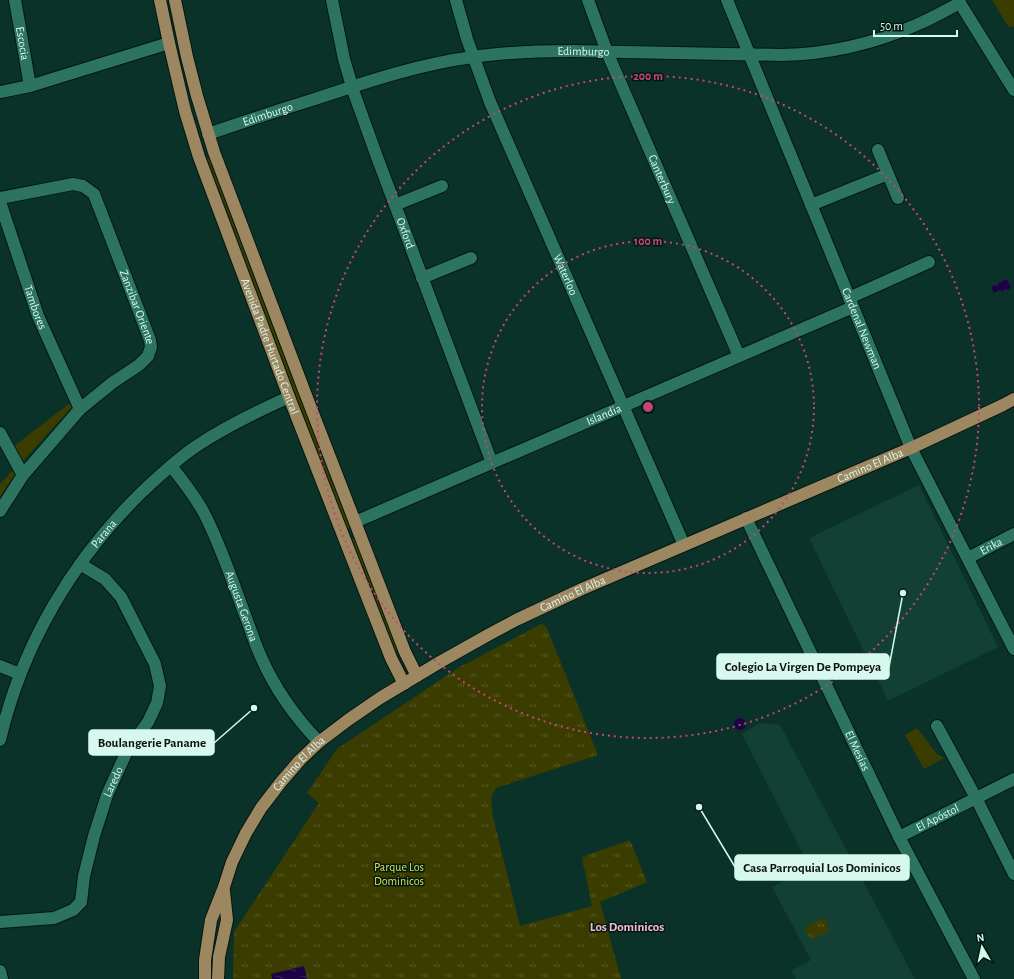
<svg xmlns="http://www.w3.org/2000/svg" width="1014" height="979" viewBox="0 0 1014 979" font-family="'Alegreya Sans',sans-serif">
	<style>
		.built { fill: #124034 }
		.green { fill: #3a3c00 }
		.park { fill: url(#park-tufts) }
		.water { fill: url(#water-ripples) }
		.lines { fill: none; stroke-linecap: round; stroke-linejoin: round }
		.minor-casing { stroke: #031811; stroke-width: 14 }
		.major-casing { stroke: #031811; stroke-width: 14 }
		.minor { stroke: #2c7460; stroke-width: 12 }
		.major { stroke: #9d8760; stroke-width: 12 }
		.ring { fill: none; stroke: #c64578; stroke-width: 2; stroke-dasharray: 2 4 }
		.labels { text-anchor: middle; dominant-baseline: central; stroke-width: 3; stroke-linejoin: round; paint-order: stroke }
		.street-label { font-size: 12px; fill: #d7f9ed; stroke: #001911 }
		.park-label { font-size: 12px; fill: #dbe150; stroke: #001911 }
		.neighbourhood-label { font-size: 13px; font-weight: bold; fill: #f7b8d3; stroke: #001911 }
		.centre { fill: #c64578; stroke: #001911; stroke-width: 2 }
		.ring-label { font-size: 12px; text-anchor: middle; font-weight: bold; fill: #c64578; stroke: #001911; stroke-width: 3; stroke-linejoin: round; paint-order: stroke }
		.leader { fill: none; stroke: #d7f9ed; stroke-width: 1.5 }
		.callout-dot { fill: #d7f9ed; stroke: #001911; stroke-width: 1.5 }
		.callout { fill: #d7f9ed; stroke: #d7f9ed; stroke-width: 1.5 }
		.callout-label { font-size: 13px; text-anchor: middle; font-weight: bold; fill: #111 }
	</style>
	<defs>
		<pattern id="park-tufts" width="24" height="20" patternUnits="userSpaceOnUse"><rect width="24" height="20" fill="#3a3c00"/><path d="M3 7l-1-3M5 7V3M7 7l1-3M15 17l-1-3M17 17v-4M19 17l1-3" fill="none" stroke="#565926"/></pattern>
		<pattern id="water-ripples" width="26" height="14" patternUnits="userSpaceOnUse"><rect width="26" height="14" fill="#1c0444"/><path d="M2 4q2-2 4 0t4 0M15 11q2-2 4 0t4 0" fill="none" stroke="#3c295f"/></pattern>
	</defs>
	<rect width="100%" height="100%" fill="#0b3228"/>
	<!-- built -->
	<path class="built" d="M919 485 998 647 888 701 809 538Z
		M759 723 780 725 915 979H796L791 971 811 960 772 887 810 868 742 734Z"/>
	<!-- green -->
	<path class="green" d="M992 0H1014V27L1008 26Z
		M207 158H209L279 343 350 528 347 529 290 381Z
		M70 403 72 407 22 462 14 446Z
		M12 471 15 474 0 497V484Z
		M355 538 398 650 395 651 352 539Z
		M917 728 937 754 944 758 924 769 905 735Z"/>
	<!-- park -->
	<path class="park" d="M541 624 546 626 598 755 496 788 491 798 493 817 520 926 592 906 582 857 630 840 647 882 600 902 621 979H233L234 932 319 803 307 793 337 749 458 668Z
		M824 917 830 930 811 940 804 928Z"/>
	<!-- water -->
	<path class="water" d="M1007 279 1011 288 1003 292 1000 290 994 293 991 287Z
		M734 724a6 6 0 1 1 12 0a6 6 0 1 1-12 0Z
		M304 966 307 979H272L271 974Z"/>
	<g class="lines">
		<defs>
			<g id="minor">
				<path id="s1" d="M15 0 30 86"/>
				<path id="s2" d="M332 0 344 59 354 93 377 157 492 463"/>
				<path id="s3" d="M456 0 467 39 490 102 684 545"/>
				<path id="s4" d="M588 0 607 52 739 356"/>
				<path id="s5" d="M727 0 911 448 1014 649"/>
				<path d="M958 0 1014 90"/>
				<path d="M0 92 30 86 169 43"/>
				<path id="s6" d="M208 134C243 122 279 110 315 99 366 82 419 64 473 57 506 52 540 51 573 51L782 55C829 54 873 44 916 25 931 19 946 10 960 3"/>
				<path d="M878 150 898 198"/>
				<path id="s7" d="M0 198 73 184 83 186 94 194 150 340 151 347 148 356 139 365 112 383 80 409 23 475 0 511"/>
				<path id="s8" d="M0 202 38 316 80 409"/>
				<path d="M395 205 442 186"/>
				<path d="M811 205 888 174"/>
				<path d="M422 278 471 258"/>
				<path d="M849 298 929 262"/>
				<path d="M0 433 23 475"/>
				<path id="s9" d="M171 466C183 481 195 496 204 513 222 548 234 586 248 623 252 634 256 646 261 657 275 689 295 717 319 742"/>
				<path id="s10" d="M746 518 899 837 974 979"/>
				<path id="s11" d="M355 522 853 307"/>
				<path id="s12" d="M968 558 1014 534"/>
				<path d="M0 666 20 674"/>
				<path d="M937 726 976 798 1014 874"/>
				<path id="s13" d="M0 740C22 645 73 559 143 491 160 475 178 458 198 445 227 426 258 411 289 397"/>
				<path id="s14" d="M899 837 1014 779"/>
				<path id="s15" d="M0 922 54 918 73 910 81 902 84 876 94 836 107 795 127 751 148 722 157 703 160 686 155 664 121 597 105 579 80 564"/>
				<path d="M0 971 2 979"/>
			</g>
			<g id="major">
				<path id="s16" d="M160 0 169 43 185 111 199 157 289 397 391 658 404 684"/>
				<path d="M175 0 187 57 197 96 214 152 304 390 355 522 405 652 417 676"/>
				<path id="s17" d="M205 979V960L211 920 224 887 232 862 246 833 261 808 281 782 300 760 319 742 348 720 380 698 440 662 488 635 516 620 582 589 911 448 1003 405 1014 399"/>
				<path d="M218 979 219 957 227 920 224 891"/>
			</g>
		</defs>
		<!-- minor casing -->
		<use href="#minor" class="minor-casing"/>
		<!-- major casing -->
		<use href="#major" class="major-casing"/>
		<!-- minor -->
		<use href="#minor" class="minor"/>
		<!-- major -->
		<use href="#major" class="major"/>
	</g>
	<!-- distance rings -->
	<g class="ring">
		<circle cx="648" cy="407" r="166"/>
		<circle cx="648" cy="407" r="331"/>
	</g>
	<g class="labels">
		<!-- street labels -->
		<g class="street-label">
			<text stroke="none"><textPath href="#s1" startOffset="44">Escocia</textPath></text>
			<text stroke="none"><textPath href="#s6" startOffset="387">Edimburgo</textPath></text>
			<text stroke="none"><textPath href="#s6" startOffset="63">Edimburgo</textPath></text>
			<text stroke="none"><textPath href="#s4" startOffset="194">Canterbury</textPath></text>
			<text stroke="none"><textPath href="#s2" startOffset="245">Oxford</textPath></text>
			<text stroke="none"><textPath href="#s3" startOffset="296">Waterloo</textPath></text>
			<text stroke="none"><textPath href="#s8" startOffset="111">Tambores</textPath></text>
			<text stroke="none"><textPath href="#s7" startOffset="219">Zanzibar Oriente</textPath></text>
			<text stroke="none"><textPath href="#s5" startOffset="355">Cardenal Newman</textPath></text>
			<text stroke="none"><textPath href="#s16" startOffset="364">Avenida Padre Hurtado Central</textPath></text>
			<text stroke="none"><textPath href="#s11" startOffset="271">Islandia</textPath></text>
			<text stroke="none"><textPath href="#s17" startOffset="889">Camino El Alba</textPath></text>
			<text stroke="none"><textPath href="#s13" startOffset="233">Parana</textPath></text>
			<text stroke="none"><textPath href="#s12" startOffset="26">Erika</textPath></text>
			<text stroke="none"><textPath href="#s17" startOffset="565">Camino El Alba</textPath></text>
			<text stroke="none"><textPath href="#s9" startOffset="158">Augusta Gerona</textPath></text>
			<text stroke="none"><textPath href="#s10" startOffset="258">El Mesías</textPath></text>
			<text stroke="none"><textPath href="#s17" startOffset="241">Camino El Alba</textPath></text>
			<text stroke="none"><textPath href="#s15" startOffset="211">Laredo</textPath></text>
			<text stroke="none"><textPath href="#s14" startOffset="43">El Apóstol</textPath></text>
		</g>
		<!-- park labels -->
		<g class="park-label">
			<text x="399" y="867">Parque Los<tspan x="399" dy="14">Dominicos</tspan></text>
		</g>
		<!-- neighbourhood labels -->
		<g class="neighbourhood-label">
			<text x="627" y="927">Los Dominicos</text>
		</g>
	</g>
	<circle cx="648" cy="407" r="6" class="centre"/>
	<g class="ring-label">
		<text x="648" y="80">200 m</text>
		<text x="648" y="245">100 m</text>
	</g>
	<!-- callouts -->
	<path class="leader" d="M903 593L889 667M254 708L214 743M699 807L735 867"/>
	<g class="callout-dot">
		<circle cx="903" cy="593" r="4"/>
		<circle cx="254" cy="708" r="4"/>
		<circle cx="699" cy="807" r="4"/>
	</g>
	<g class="callout">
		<rect x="717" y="654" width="172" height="25" rx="4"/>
		<rect x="89" y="730" width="125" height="25" rx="4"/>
		<rect x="735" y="855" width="174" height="25" rx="4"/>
	</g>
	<g class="callout-label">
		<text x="803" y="671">Colegio La Virgen De Pompeya</text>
		<text x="152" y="747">Boulangerie Paname</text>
		<text x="822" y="872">Casa Parroquial Los Dominicos</text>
	</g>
	<!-- north arrow -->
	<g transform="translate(982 947) rotate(351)" stroke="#001911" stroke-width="3" paint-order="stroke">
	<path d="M0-3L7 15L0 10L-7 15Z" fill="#d7f9ed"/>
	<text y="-6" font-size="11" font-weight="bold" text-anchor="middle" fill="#d7f9ed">N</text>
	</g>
	<!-- scale -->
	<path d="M874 30v6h83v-6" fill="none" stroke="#d7f9ed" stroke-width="2"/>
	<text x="880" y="30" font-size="12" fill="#d7f9ed" stroke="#001911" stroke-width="3" paint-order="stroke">50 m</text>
</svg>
